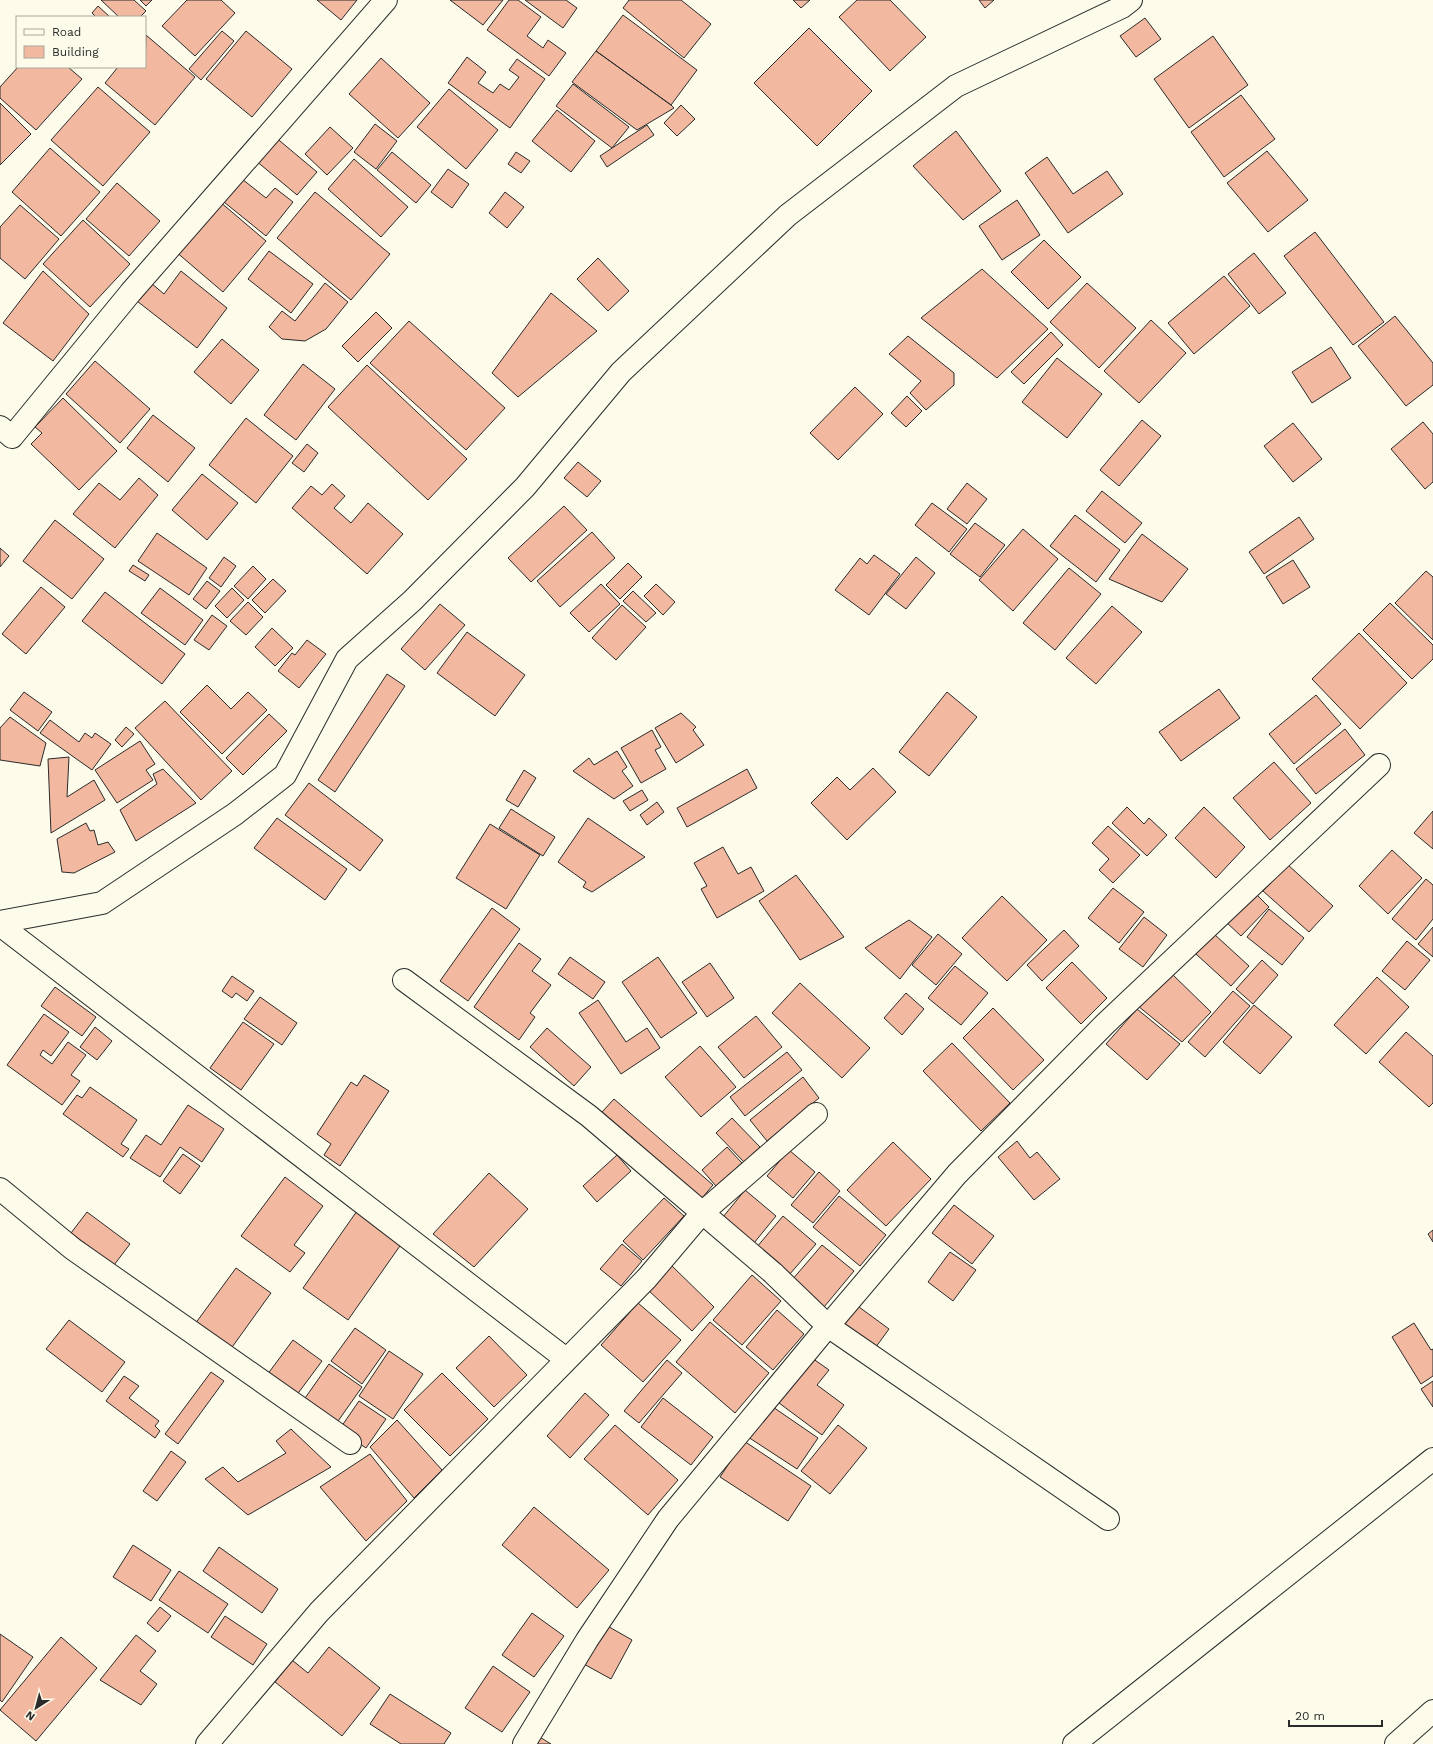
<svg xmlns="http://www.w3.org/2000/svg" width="1433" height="1744" viewBox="0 0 1433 1744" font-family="'Work Sans',sans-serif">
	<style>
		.building { fill: #f2b8a0; stroke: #2b2b2b }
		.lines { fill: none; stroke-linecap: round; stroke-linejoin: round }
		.street-casing { stroke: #2b2b2b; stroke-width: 24 }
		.secondary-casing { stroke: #2b2b2b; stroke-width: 24 }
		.street { stroke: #fdfbea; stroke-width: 22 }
		.secondary { stroke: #fdfbea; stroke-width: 22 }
	</style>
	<rect width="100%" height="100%" fill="#fdfbea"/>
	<!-- building -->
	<path class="building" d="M101 0H134L146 11 140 17H119Z
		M140 0H152L146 6Z
		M187 0H221L235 13 195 56 162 26Z
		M317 0H357L341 20Z
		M450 0H503L483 25Z
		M509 0H518L541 17 527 36 543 48 548 40 566 53 549 76 487 30Z
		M525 0H566L577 8 563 28Z
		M629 0H681L711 24 684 58 623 8Z
		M793 0H810L801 8Z
		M857 0H890L926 37 890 71 839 17Z
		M979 0H994L985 8Z
		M98 6 110 17H96L92 13Z
		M623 15 697 70 671 105 596 51Z
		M1145 18 1161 39 1136 57 1120 36Z
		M809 28 872 91 817 146 754 83Z
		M222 31 234 41 201 80 189 69Z
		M246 31 292 69 252 117 206 79Z
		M146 35 195 77 155 125 105 83 118 67H145Z
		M1213 36 1248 85 1189 128 1154 79Z
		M596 51 671 105 674 108 637 130 572 82Z
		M467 57 486 72 478 83 493 93 500 84 509 90 519 77 509 70 517 59 545 79 510 128 448 83Z
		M381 58 430 103 398 138 349 94Z
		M18 67H68L82 79 36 130 0 98V87Z
		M573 84 629 127 612 148 556 106Z
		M98 87 150 132 103 186 51 140Z
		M449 89 498 130 466 169 417 127Z
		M1241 95 1275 139 1224 177 1191 132Z
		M0 103 31 134 0 165Z
		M681 105 695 119 677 136 664 123Z
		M557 110 595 141 571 172 532 141Z
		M375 124 397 141 376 169 354 152Z
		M647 125 654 135 607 167 600 156Z
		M330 127 353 148 327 175 305 154Z
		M956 131 1001 191 963 220 913 166Z
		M274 136 317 172 297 195 255 160Z
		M50 148 100 192 61 236 12 192Z
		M1267 151 1308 200 1268 232 1227 183Z
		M392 152 431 185 416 203 377 170Z
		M516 152 530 161 521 173 508 164Z
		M1047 157 1073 194 1107 171 1123 194 1068 233 1025 173Z
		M354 159 408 207 381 237 328 189Z
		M448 169 469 184 452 208 431 192Z
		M237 175 266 198 275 188 293 202 266 236 219 198Z
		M117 183 160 221 129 256 86 219Z
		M315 192 390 254 351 300 277 238Z
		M505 192 524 207 507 228 489 213Z
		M1017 200 1040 235 1002 260 979 226Z
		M219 201 266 241 223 292 175 251Z
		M20 205 59 239 25 279 0 258V227Z
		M83 220 130 264 90 307 43 264Z
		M1315 232 1384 322 1353 345 1284 256Z
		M1044 240 1081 277 1048 309 1011 272Z
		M269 251 313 284 291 313 248 279Z
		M1254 253 1286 293 1259 314 1228 274Z
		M598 258 629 291 608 311 577 279Z
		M982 269 1048 329 997 378 921 318Z
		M43 271 89 314 53 361 3 323Z
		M181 271 227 308 197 348 137 301 151 283 164 294Z
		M1224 276 1250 306 1194 354 1168 323Z
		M325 283 348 302 326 329 305 341 282 339 269 327 282 311 295 321Z
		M1087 283 1136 328 1099 368 1050 322Z
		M551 293 597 331 518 397 492 373Z
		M376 312 392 328 358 362 342 346Z
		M1395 316 1433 363V385L1406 406 1358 346Z
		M1151 320 1186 353 1139 403 1104 371Z
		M409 321 505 408 466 450 370 363Z
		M1051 332 1063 345 1024 384 1011 372Z
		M908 336 954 373V385L926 410 910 393 921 381 889 354Z
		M222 339 259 370 231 404 194 372Z
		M1331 347 1351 378 1312 403 1292 372Z
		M1057 358 1102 394 1067 438 1022 402Z
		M95 361 150 409 120 443 66 394Z
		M303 364 335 389 296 440 264 415Z
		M367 365 467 459 428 500 328 407Z
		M855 387 883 414 838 460 810 433Z
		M907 396 922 411 906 427 891 413Z
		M63 398 117 451 79 490 31 444 42 433 35 427Z
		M153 415 195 448 168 482 127 448Z
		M246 418 293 456 256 503 209 465Z
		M1142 420 1161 436 1119 486 1100 470Z
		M1423 422 1433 434V482L1425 489 1391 449Z
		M1293 423 1322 459 1293 482 1264 446Z
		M307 444 318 453 304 472 292 463Z
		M578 462 601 481 587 497 564 478Z
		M202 474 238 503 207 540 172 510Z
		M139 478 158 495 115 548 73 514 99 483 120 500Z
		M967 483 987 499 967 524 947 509Z
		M332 484 345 496 334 508 351 523 368 503 403 534 367 574 292 508 311 486 322 495Z
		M1102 491 1142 523 1125 543 1086 511Z
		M932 503 967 529 949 552 915 525Z
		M564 506 587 530 531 582 508 558Z
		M1075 515 1120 550 1096 582 1050 546Z
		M1299 517 1314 539 1264 574 1249 552Z
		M55 520 104 559 72 599 23 561Z
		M975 523 1005 545 980 577 950 554Z
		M1023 529 1058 559 1013 611 979 580Z
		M592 532 615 558 560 607 537 581Z
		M157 533 207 568 189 595 138 561Z
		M1142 534 1188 569 1162 602 1109 579Z
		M0 548 9 556 0 567Z
		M874 555 900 574 869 615 835 590 860 558 867 564Z
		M224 557 236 566 221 587 209 578Z
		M916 557 935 573 906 609 886 594Z
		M1293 560 1310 587 1283 604 1266 577Z
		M628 563 642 577 620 599 606 585Z
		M133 565 149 575 145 581 129 571Z
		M253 566 266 579 248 599 234 586Z
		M1069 568 1101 594 1055 650 1023 623Z
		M1426 571 1433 577V640L1395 603Z
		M273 579 286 591 265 613 252 600Z
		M207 581 220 591 206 609 193 599Z
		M601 584 620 604 589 632 570 613Z
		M656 584 675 602 663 615 644 596Z
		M41 587 65 607 26 654 2 634Z
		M160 588 203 620 185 645 141 613Z
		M232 588 244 600 227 618 215 606Z
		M633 591 656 613 646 622 623 601Z
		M105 592 185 654 162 684 82 621Z
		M248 602 263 617 246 635 230 621Z
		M1390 603 1433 645V659L1412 679 1363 630Z
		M440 604 465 625 425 670 401 649Z
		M622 605 646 627 616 660 592 638Z
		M1112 606 1142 632 1096 684 1066 658Z
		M212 615 227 626 209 650 194 640Z
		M272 628 293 648 275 666 255 647Z
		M467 632 525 675 495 716 437 673Z
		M1359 633 1407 683 1360 729 1312 679Z
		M307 640 326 654 299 688 278 671 292 653 295 655Z
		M387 674 405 686 335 792 318 780Z
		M207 685 231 709 248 692 267 710 222 754 180 712Z
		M1219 689 1240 718 1181 761 1159 732Z
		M24 692 52 712 38 731 10 710Z
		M947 692 977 717 929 776 899 752Z
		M1316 695 1341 724 1294 764 1269 734Z
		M165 701 232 771 201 800 135 728Z
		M681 713 696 727 693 730 704 745 676 763 655 728Z
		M269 714 287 731 243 775 226 758Z
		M10 717 46 743 40 766 0 760V728Z
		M50 720 79 742 85 733 92 738 95 733 111 744 92 770 40 733Z
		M126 727 134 734 122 747 115 740Z
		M1345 729 1365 755 1316 794 1296 769Z
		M652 730 661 747 655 750 666 769 641 783 621 748Z
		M140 741 155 764 146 770 153 780 117 803 95 770Z
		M617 751 627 767 622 771 633 786 614 799 573 771 589 758 594 765Z
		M69 757 67 797 94 780 105 800 51 833 48 759Z
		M1274 762 1311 803 1270 840 1233 798Z
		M873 768 896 792 847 840 811 803 837 777 850 790Z
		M163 769 196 803 136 841 120 810 157 784 153 774Z
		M747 769 757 788 687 827 677 808Z
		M524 770 536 778 518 807 506 800Z
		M309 783 383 840 360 871 285 815Z
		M642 790 648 800 630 811 623 801Z
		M657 802 664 812 647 825 640 815Z
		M1127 807 1144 824 1149 818 1167 835 1147 856 1112 823Z
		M1204 807 1245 847 1216 878 1175 838Z
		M511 809 555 837 543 856 499 828Z
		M1433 811V849L1414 833Z
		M277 818 347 869 325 900 254 848Z
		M588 818 645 857 592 892 583 887 586 882 558 862Z
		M86 823 90 831 94 830 98 845 108 842 115 852 74 873 62 872 57 839Z
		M490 824 540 855 506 909 456 878Z
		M1108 826 1140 855 1113 883 1099 870 1109 859 1092 843Z
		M723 847 738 874 751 867 764 891 717 918 701 889 707 886 694 863Z
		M1392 850 1422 878 1388 914 1359 886Z
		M1287 864 1333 906 1309 932 1263 891Z
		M796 875 844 937 800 960 759 901Z
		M1426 879 1433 885V919L1416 940 1392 919Z
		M1113 888 1144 912 1119 943 1088 918Z
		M1254 892 1269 907 1241 936 1225 921Z
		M1002 896 1047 940 1007 981 962 938Z
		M492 908 520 929 468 1001 440 981Z
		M1269 909 1304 938 1282 965 1247 937Z
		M1144 917 1167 935 1143 967 1119 949Z
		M909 920 932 937 900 979 865 948Z
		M1433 927V957L1418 944Z
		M1064 930 1079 946 1042 981 1027 965Z
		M938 934 962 954 936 985 912 965Z
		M1214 934 1249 966 1231 986 1196 954Z
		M1407 941 1430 960 1405 990 1382 971Z
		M519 943 541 959 532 971 551 985 530 1013 535 1017 519 1040 474 1007Z
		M570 957 605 982 593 999 558 974Z
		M658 957 697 1013 661 1038 622 982Z
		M1262 960 1278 975 1253 1004 1236 989Z
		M1072 962 1107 998 1081 1024 1046 988Z
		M710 963 734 998 707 1017 682 982Z
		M955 966 988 993 961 1025 928 998Z
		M1171 973 1211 1012 1182 1042 1138 1006Z
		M232 976 254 991 247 1001 236 993 232 998 222 991Z
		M1377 977 1409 1007 1366 1054 1334 1025Z
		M800 983 870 1048 842 1078 772 1013Z
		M55 987 96 1017 82 1036 41 1006Z
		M1233 991 1250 1006 1205 1057 1188 1042Z
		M906 993 924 1009 902 1035 884 1018Z
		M260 997 297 1023 282 1045 244 1019Z
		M598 1000 626 1042 647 1028 660 1048 621 1074 579 1013Z
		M1254 1005 1292 1037 1260 1074 1223 1042Z
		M993 1008 1044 1060 1013 1090 963 1038Z
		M1137 1009 1180 1044 1147 1080 1106 1044Z
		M44 1014 69 1032 51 1056 43 1050 40 1055 52 1064 68 1042 86 1055 71 1075 80 1081 62 1105 7 1065Z
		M756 1016 782 1047 744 1078 718 1047Z
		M243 1022 274 1044 241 1090 210 1068Z
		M95 1027 112 1041 97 1060 80 1047Z
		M547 1028 591 1067 574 1086 530 1047Z
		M1406 1032 1433 1056V1103L1429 1107 1379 1062Z
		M952 1043 1010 1103 981 1131 923 1071Z
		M700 1046 736 1087 701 1117 665 1077Z
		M787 1052 802 1070 745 1116 730 1097Z
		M364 1075 389 1091 340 1166 324 1155 331 1144 317 1134 351 1082 357 1086Z
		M803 1077 819 1098 767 1141 750 1120Z
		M90 1087 137 1120 121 1144 129 1149 123 1157 63 1114 77 1095 82 1098Z
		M614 1099 713 1185 702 1198 602 1112Z
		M188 1105 224 1129 202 1162 180 1147 160 1177 130 1158 146 1135 161 1145Z
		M732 1118 760 1147 744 1162 716 1133Z
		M1017 1141 1030 1158 1037 1152 1060 1179 1034 1200 998 1157Z
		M893 1142 931 1179 886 1226 847 1190Z
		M727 1147 742 1163 716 1186 702 1170Z
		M789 1150 815 1172 793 1198 767 1176Z
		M183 1154 200 1166 180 1194 163 1181Z
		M617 1155 631 1171 597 1202 583 1186Z
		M819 1172 840 1191 813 1223 791 1205Z
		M489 1173 528 1209 474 1267 433 1234Z
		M285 1177 323 1206 294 1245 305 1253 290 1272 241 1236Z
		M745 1190 776 1216 754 1243 723 1217Z
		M839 1196 886 1235 860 1266 813 1227Z
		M664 1198 684 1216 643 1260 623 1241Z
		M954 1205 994 1236 972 1264 932 1233Z
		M357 1211 402 1243 348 1320 303 1288Z
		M87 1212 130 1244 114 1265 71 1233Z
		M783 1216 816 1244 789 1275 756 1248Z
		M1433 1230V1242L1428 1234Z
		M622 1244 642 1261 621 1286 600 1269Z
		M822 1245 854 1271 824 1307 792 1280Z
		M950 1252 976 1270 953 1301 928 1282Z
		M671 1265 714 1307 692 1331 648 1290Z
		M236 1268 271 1293 230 1350 195 1324Z
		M752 1275 781 1301 742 1345 713 1320Z
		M638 1303 681 1340 643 1382 601 1345Z
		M855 1304 889 1329 873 1351 839 1324Z
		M777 1310 804 1334 773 1370 746 1347Z
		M69 1320 125 1362 102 1392 46 1349Z
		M710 1322 769 1373 735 1413 676 1362Z
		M1414 1323 1431 1350 1433 1349V1376L1421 1384 1392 1337Z
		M355 1328 386 1350 362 1384 331 1361Z
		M489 1336 527 1375 494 1407 456 1368Z
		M293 1340 322 1361 296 1396 267 1375Z
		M389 1351 423 1374 393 1419 359 1396Z
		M812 1358 829 1370 817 1385 844 1405 822 1435 775 1400Z
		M667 1360 682 1373 639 1423 624 1411Z
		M329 1364 362 1387 336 1424 303 1401Z
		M211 1372 224 1381 178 1444 165 1434Z
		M442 1373 488 1419 450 1456 404 1410Z
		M124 1376 139 1386 129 1398 159 1421 155 1426 160 1431 155 1438 106 1401Z
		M1433 1381V1407L1421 1389Z
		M585 1393 609 1415 570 1458 547 1436Z
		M663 1398 713 1437 691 1465 641 1427Z
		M359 1401 386 1419 366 1448 339 1430Z
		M770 1405 818 1438 797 1469 748 1437Z
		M397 1420 442 1470 414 1498 370 1447Z
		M615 1425 678 1480 648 1515 584 1459Z
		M838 1425 867 1448 830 1494 801 1471Z
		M291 1429 331 1467 248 1515 205 1479 223 1467 238 1482 286 1453 276 1441Z
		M744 1441 811 1486 788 1521 720 1477Z
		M171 1451 186 1462 157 1501 143 1491Z
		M370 1454 407 1501 366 1541 320 1487Z
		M534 1507 609 1570 577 1608 502 1545Z
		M133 1545 171 1570 151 1601 113 1577Z
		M219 1547 278 1589 262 1613 203 1571Z
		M179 1571 228 1604 208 1633 159 1600Z
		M160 1607 171 1616 158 1632 147 1623Z
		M532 1613 564 1636 534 1677 502 1655Z
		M225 1616 267 1644 253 1665 211 1637Z
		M604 1624 632 1640 611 1679 582 1663Z
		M0 1634 33 1657 2 1702 0 1700Z
		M136 1635 156 1651 140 1671 157 1684 141 1705 100 1680Z
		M61 1637 97 1668 36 1741 0 1710Z
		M329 1647 380 1688 342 1736 275 1682 292 1660 308 1673Z
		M493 1666 530 1692 502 1732 465 1708Z
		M390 1694 451 1733 444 1744H401L370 1724Z
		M538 1736 551 1744H533Z"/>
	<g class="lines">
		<defs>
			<path id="street" d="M0 427 12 437 131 292 386 0
				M0 925 566 1359
				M404 980 589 1116 773 1273 828 1326 1108 1519
				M0 1189 73 1249 350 1443
				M207 1744 319 1612 647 1278 702 1213 816 1114
				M524 1744 587 1640 668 1519 828 1326 957 1174 1105 1024 1379 765
				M1074 1744 1433 1459
				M1396 1744 1433 1711"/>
			<path id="secondary" d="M0 922 102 903 235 814 285 775 347 659 412 601 525 487 621 372 788 215 956 86 1122 7 1131 0"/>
		</defs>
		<!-- street casing -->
		<use href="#street" class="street-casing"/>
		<!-- secondary casing -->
		<use href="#secondary" class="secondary-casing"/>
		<!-- street -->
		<use href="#street" class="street"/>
		<!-- secondary -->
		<use href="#secondary" class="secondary"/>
	</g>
	<!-- legend -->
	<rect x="16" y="16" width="130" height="52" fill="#fdfbea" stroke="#a9a89e"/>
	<rect x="24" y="29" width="20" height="6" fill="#fdfbea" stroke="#a9a89e"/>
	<text x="52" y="36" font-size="12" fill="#2b2b2b">Road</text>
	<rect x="24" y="46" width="20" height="12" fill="#f2b8a0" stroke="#a9a89e"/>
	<text x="52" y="56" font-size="12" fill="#2b2b2b">Building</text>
	<!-- north arrow -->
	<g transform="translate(36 1708) rotate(216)" stroke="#fdfbea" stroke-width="3" paint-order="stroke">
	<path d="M0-3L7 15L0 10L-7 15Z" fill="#2b2b2b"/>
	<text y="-6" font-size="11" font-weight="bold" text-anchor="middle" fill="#2b2b2b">N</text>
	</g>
	<!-- scale -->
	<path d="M1289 1720v6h93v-6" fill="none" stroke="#2b2b2b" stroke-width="2"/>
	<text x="1295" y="1720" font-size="12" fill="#2b2b2b" stroke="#fdfbea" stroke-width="3" paint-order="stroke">20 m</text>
</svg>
